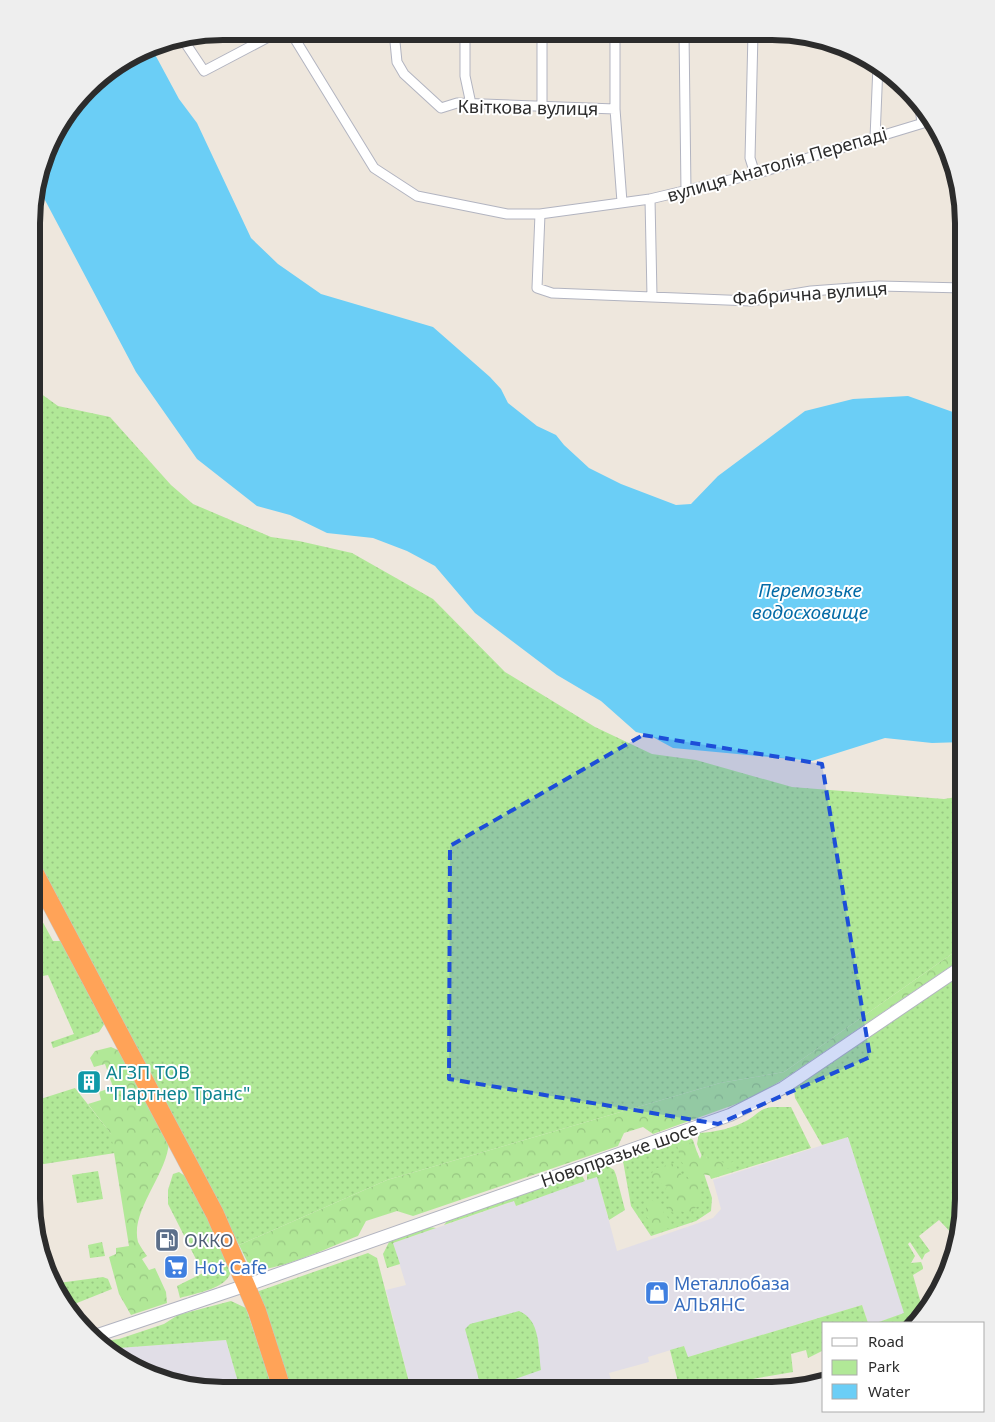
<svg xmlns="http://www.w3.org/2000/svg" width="995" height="1422" viewBox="0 0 995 1422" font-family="'Noto Sans',sans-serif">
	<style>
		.industrial { fill: #e1dee7 }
		.green { fill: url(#green-dots) }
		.forest { fill: url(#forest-crowns) }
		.water { fill: #6bcef6 }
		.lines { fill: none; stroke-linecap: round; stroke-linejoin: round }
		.street-casing { stroke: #b2b4c0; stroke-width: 11 }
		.secondary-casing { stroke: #b2b4c0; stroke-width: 14 }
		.highway-casing { stroke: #c8c8c8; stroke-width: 19 }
		.street { stroke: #fff; stroke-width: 9 }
		.secondary { stroke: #fff; stroke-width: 12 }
		.highway { stroke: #ffa358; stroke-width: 18 }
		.marked { fill: #1d4ed8; fill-opacity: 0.2; stroke: #1d4ed8; stroke-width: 4; stroke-dasharray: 10 6; stroke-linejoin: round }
		.labels { text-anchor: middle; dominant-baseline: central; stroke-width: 4; stroke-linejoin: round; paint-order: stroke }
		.street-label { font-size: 18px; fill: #2c2c2c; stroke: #fff }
		.culture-label { font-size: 18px; fill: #0d838f; stroke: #fff; text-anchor: start }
		.service-label { font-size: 18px; fill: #4e5e75; stroke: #fff; text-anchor: start }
		.shop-label { font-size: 18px; fill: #366cbe; stroke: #fff; text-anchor: start }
		.water-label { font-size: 19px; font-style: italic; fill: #056ca7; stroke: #fff }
		.rim { fill: none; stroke: #2c2c2c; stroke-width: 6 }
	</style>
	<defs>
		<pattern id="green-dots" width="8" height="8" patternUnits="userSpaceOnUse" patternTransform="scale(1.25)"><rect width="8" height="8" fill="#b1e897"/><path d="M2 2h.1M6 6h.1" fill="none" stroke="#98c782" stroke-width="1.8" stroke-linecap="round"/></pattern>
		<pattern id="forest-crowns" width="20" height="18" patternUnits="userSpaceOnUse" patternTransform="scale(1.25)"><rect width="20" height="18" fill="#b1e897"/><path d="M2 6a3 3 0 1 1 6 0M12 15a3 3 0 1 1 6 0" fill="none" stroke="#98c782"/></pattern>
	</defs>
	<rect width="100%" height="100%" fill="#eee7dd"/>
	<!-- industrial -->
	<path class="industrial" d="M32 1025 44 1098 31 1101Z
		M848 1137 905 1313 876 1323H868L862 1305 688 1357 684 1346 648 1357 649 1362 609 1373 614 1390H411L386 1290 406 1285 393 1243 514 1201 516 1206 597 1176 617 1251 713 1218 721 1209 713 1180Z
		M226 1340 240 1389H198L116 1358 105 1349Z"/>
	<!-- green -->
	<path class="green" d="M33 388 58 406 110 417 171 485 193 504 271 537 299 541 352 553 433 599 505 672 595 727 652 754 696 760 792 787 944 799 963 796V946L784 1072 720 1083 387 1180 239 1245 188 1145 165 1106 32 855Z
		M32 902 53 941H61L105 1023 99 1032 53 1048 51 1042 74 1034 48 975 32 978Z
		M963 974V1212L958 1219 959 1227 961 1223 958 1240 939 1220 919 1236 930 1251 925 1254 922 1260 910 1242 908 1244 915 1256 911 1263 921 1262 923 1267V1269L913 1275 924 1314 916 1323H876L904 1313 848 1137 822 1145 795 1098 794 1090 798 1083Z
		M75 1088 112 1135 115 1153 31 1166V1102Z
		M772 1107H791L811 1148 711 1179 697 1144 699 1133C716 1132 734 1128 748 1120 758 1114 759 1109 772 1107Z
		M686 1135 693 1140 712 1198 711 1211 696 1221 651 1236 631 1206 623 1161 626 1157Z
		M606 1165 614 1170 616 1175 625 1210 609 1220 597 1177 587 1180V1171Z
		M98 1171 103 1199 77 1203 72 1175Z
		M179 1172 188 1178 231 1267C233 1288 196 1293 180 1298L177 1286 203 1273 168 1204V1190L173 1174Z
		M581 1174 585 1181 516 1206 514 1201 444 1225 448 1220Z
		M429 1227 436 1228 393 1243 400 1264 387 1268 383 1254 389 1242Z
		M102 1242 105 1256 90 1258 88 1245Z
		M368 1253 377 1258 411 1390 290 1389 257 1295 259 1291Z
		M103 1277 108 1279 112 1289 67 1307 51 1284Z
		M231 1301 246 1308 273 1389H240L226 1340 105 1349 98 1342 119 1339 164 1324 178 1315Z
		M862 1305 868 1323H824V1350L808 1358 806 1350 791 1354 793 1372 717 1385 721 1391 680 1390 670 1350 684 1346 688 1357Z
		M519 1311C541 1320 538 1348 541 1370L501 1384 479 1380 465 1329 470 1324Z"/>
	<!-- forest -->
	<path class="forest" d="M963 946V958L784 1079 750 1099 653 1134 643 1127 624 1133 618 1146 413 1216 397 1211 366 1221 358 1236C337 1244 270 1275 251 1269L239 1245 387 1180 720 1083 784 1072Z
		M111 1047 120 1051 169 1142C167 1175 130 1211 138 1242 140 1246 144 1252 147 1256L142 1259 149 1270 155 1268 166 1292 167 1303 131 1315 119 1294 109 1257 116 1254V1248L129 1246 111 1134 88 1104 101 1100 99 1092 113 1087 105 1064 94 1067 90 1058 95 1051Z
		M684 1139 694 1146 693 1150 697 1152 700 1159 703 1152 707 1154 708 1161H719L728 1164 736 1160 739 1164 727 1169 726 1172 718 1177 702 1174C696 1183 703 1195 701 1206L696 1207 691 1212H683L680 1209 673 1213 667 1206 669 1196 665 1190 667 1186H664L658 1180 652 1181 650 1177 654 1169 674 1163 686 1182 689 1179 684 1172 686 1168 681 1161 677 1145Z
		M652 1200 663 1208 664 1214 667 1216 672 1227 656 1232 645 1214 647 1201Z
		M688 1383 708 1384 713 1391 684 1390Z"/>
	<!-- water -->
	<path class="water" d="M151 47 179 99 197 123 251 238 278 264 321 294 433 327 490 377 501 389 508 403 537 426 556 435 564 445 589 468 621 484 676 505 691 504 718 476 805 411 853 399 908 396 964 416V742L932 743 885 738 812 761 673 748 649 735 636 732 601 701 557 675 475 613 435 566 407 551 373 538 327 533 290 515 257 506 197 459 136 372 37 185 57 127 97 79Z"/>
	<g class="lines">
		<defs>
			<path id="street" d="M290 31 374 168 417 196 507 214H540L650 199 755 174 930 121
				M394 32 397 62 404 74 441 108 457 103 615 109
				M465 32V76L471 104
				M542 32V104
				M615 32V109L622 202
				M684 33 686 191
				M753 33 750 158 755 174
				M182 38 204 71 280 31
				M920 109 922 122
				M875 138 878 65
				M650 199 652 296
				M540 214 537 288 552 293 751 301 811 291 879 286 964 288"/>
			<path id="secondary" d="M92 1337 247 1285 730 1115 783 1088 963 966"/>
			<path id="highway" d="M32 868 215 1214 257 1311 282 1389"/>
		</defs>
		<!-- street casing -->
		<use href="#street" class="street-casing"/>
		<!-- secondary casing -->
		<use href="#secondary" class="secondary-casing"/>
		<!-- highway casing -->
		<use href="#highway" class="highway-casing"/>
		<!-- street -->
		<use href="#street" class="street"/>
		<!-- secondary -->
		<use href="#secondary" class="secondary"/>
		<!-- highway -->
		<use href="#highway" class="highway"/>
	</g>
	<!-- marked area -->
	<path class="marked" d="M643 735 822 764 870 1057 718 1124 449 1079 450 846Z"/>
	<!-- icons -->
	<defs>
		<symbol id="building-square" viewBox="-11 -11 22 22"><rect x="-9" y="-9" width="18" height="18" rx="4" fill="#0f9aa8" stroke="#fff"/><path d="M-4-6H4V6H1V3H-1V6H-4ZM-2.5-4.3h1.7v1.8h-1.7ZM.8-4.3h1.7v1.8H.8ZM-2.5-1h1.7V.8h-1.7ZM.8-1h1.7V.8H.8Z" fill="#fff"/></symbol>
		<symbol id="fuel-square" viewBox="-11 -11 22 22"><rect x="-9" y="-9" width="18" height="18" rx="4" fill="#5c6f8a" stroke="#fff"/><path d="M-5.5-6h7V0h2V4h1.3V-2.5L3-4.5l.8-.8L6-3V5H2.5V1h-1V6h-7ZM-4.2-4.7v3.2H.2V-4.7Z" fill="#fff"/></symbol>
		<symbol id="supermarket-square" viewBox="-11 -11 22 22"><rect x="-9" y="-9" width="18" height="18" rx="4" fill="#3f7fe0" stroke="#fff"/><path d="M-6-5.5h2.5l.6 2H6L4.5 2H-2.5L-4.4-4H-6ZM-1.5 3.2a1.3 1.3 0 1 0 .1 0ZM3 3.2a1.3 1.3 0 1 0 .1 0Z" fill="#fff"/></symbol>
		<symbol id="shop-square" viewBox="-11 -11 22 22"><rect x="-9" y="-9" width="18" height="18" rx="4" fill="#3f7fe0" stroke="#fff"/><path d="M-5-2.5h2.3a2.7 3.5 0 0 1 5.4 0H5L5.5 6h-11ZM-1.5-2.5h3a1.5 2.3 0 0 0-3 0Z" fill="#fff"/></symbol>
	</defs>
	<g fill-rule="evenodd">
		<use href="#building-square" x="75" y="1068" width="28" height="28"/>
		<use href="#fuel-square" x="153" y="1226" width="28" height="28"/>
		<use href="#supermarket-square" x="162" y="1253" width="28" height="28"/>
		<use href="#shop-square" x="643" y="1279" width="28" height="28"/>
	</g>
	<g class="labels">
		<!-- street labels -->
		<g class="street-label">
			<text transform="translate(528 107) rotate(1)">Квіткова вулиця</text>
			<text transform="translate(777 164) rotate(-16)">вулиця Анатолія Перепаді</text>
			<text transform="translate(810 293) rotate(-4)">Фабрична вулиця</text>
			<text transform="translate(619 1154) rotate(-19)">Новопразьке шосе</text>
		</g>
		<!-- culture labels -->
		<g class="culture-label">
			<text x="106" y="1072">АГЗП ТОВ<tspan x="106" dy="21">"Партнер Транс"</tspan></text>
		</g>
		<!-- service labels -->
		<g class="service-label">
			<text x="184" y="1240">ОККО</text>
		</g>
		<!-- shop labels -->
		<g class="shop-label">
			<text x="194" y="1267">Hot Cafe</text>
			<text x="674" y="1283">Металлобаза<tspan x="674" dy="21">АЛЬЯНС</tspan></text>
		</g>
		<!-- water labels -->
		<g class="water-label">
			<text x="810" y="590">Перемозьке<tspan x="810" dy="22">водосховище</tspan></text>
		</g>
	</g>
	<!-- crop -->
	<path d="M0 0H995V1422H0ZM223 40H772A183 183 0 0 1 955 223V1199A183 183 0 0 1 772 1382H223A183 183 0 0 1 40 1199V223A183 183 0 0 1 223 40Z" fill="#eee" fill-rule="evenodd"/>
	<path class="rim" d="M223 40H772A183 183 0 0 1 955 223V1199A183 183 0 0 1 772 1382H223A183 183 0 0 1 40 1199V223A183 183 0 0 1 223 40Z"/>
	<!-- legend -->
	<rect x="822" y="1322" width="162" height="90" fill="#ffffff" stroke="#ababab"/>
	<rect x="832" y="1338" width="25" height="8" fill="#ffffff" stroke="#ababab"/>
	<text x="868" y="1347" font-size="15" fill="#2c2c2c">Road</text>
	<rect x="832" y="1360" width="25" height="15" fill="#b1e897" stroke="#ababab"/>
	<text x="868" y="1372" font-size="15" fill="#2c2c2c">Park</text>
	<rect x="832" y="1384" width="25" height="15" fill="#6bcef6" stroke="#ababab"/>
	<text x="868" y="1397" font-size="15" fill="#2c2c2c">Water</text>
</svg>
